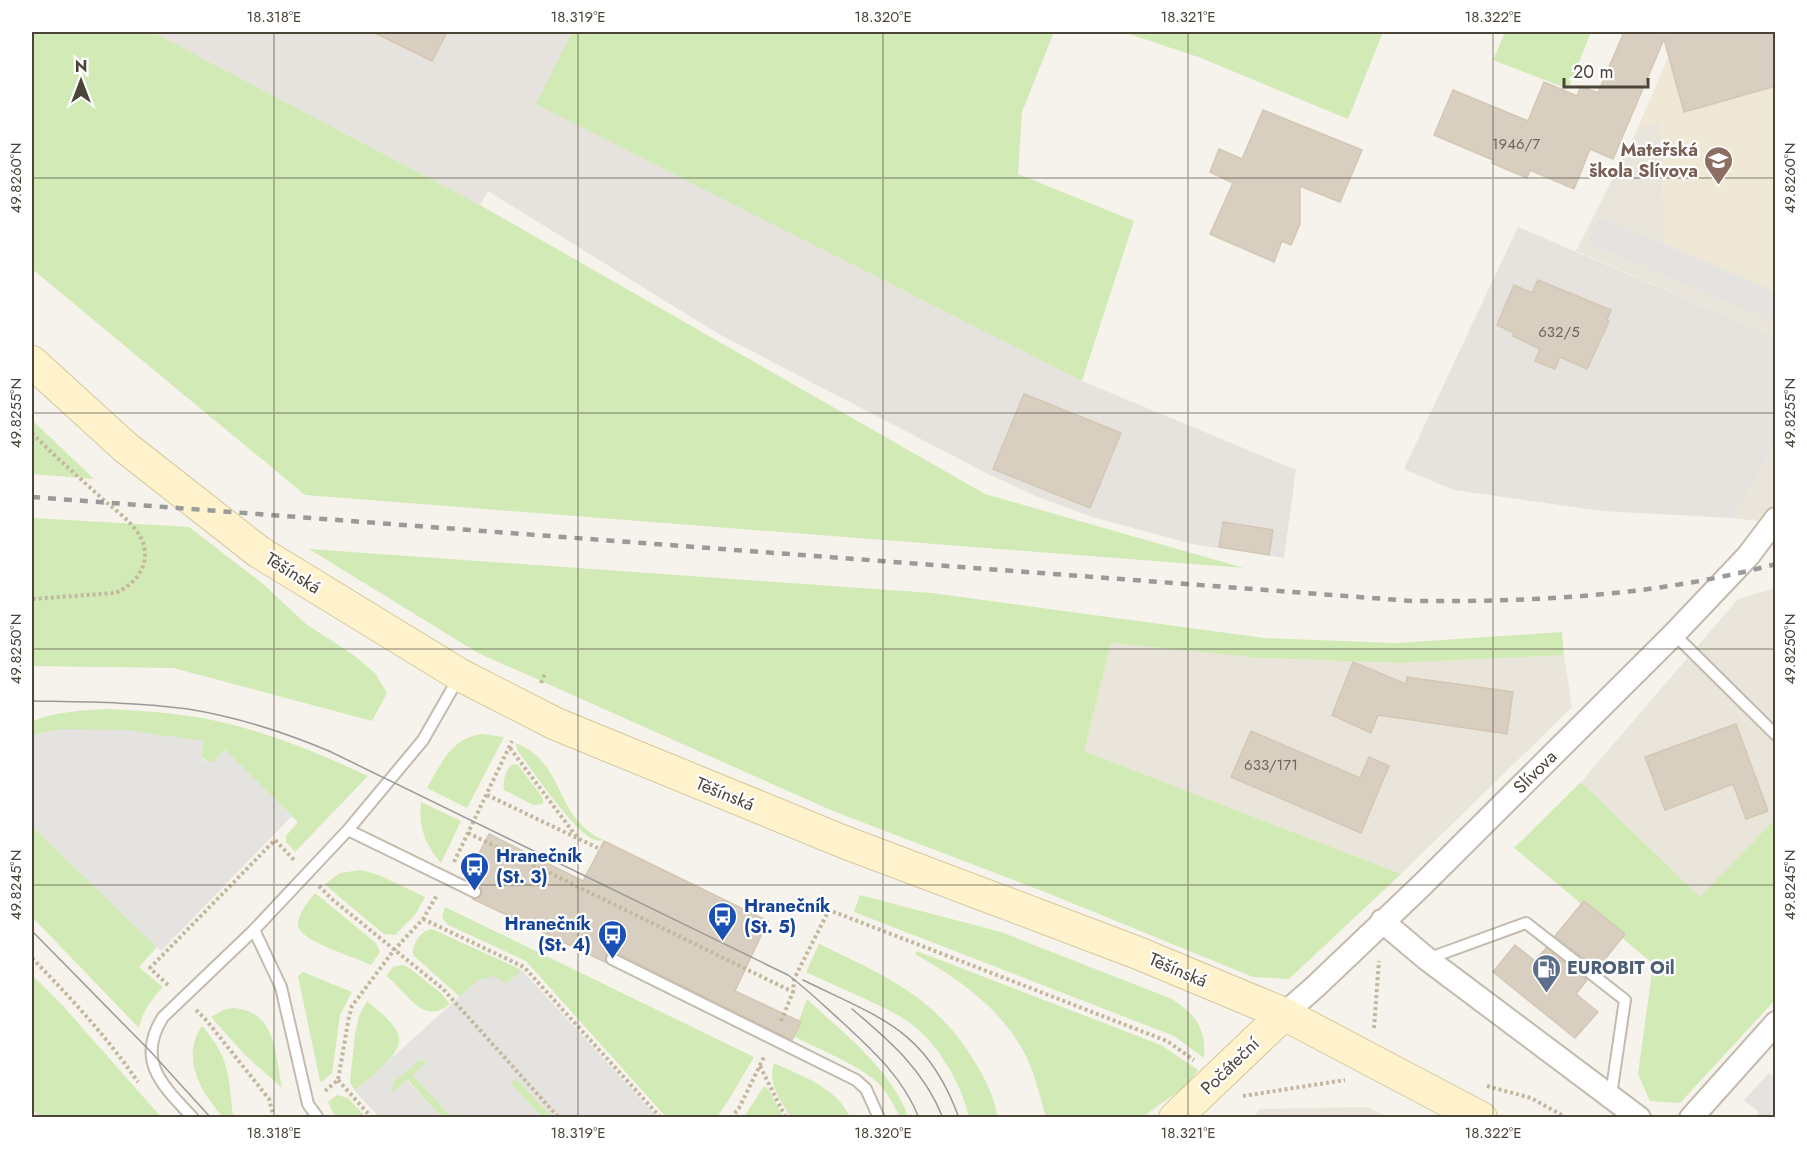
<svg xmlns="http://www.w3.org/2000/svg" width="1807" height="1149" viewBox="0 0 1807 1149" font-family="Jost,sans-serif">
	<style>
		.residential { fill: #eae5da }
		.industrial { fill: #e6e2dd }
		.education { fill: #efe8d6 }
		.green { fill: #d2eab5 }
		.parking { fill: #e5e3e0 }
		.building { fill: #d8cfc1; stroke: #d3c7b4; stroke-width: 1.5 }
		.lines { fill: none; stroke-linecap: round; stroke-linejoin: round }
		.lane-casing { stroke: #c2bbae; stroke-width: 14 }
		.street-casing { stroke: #c2bbae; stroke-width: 26 }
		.secondary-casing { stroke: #d6c79b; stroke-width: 34 }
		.path { stroke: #c4b79f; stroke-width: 4; stroke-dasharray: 3 3; stroke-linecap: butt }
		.lane { stroke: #fff; stroke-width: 10 }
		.street { stroke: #fff; stroke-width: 22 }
		.secondary { stroke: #fff3cd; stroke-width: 32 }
		.tram { stroke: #9a9a9a; stroke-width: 1.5 }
		.rail { stroke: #9a9a9a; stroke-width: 4.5; stroke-dasharray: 8 8; stroke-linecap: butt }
		.ticks { fill: none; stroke: #4b4439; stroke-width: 1.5; stroke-opacity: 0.45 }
		.labels { text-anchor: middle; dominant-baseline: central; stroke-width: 4.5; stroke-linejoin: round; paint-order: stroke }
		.number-label { font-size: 15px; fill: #6e675b }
		.education-label { font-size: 18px; font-weight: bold; fill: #785e54; stroke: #fff; text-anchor: end }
		.street-label { font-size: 18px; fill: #4b4439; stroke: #fff }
		.transit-label { font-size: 18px; font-weight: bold; fill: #164399; stroke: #fff; text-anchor: start }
		.service-label { font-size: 18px; font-weight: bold; fill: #4e5e75; stroke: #fff; text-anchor: start }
		.neatline { fill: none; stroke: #4b4439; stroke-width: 2 }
		.ticks-label { font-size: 15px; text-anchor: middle; fill: #4b4439 }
	</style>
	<rect width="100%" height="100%" fill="#f6f3ec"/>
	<!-- residential -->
	<path class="residential" d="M1679 32H1775V337L1576 251 1638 128Z
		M1775 444V523L1733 518Z
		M1775 588V819L1700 897 1581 782 1738 599Z
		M1111 643 1260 658 1399 663 1564 655 1572 707 1401 874 1084 751Z
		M1368 1107 1387 1117H1254L1260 1109Z"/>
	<!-- industrial -->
	<path class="industrial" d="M153 32H572L537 104 1082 381 1296 470 1284 558 1192 544 1092 517 1038 497 990 475 717 333 488 191 480 205Z
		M1518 227 1775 337V444L1733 518 1602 511 1454 490 1404 469Z"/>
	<!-- education -->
	<path class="education" d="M1679 32H1775V291L1664 243 1660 121 1638 128Z"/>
	<!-- green -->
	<path class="green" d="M32 32H153L480 205 985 494 1244 568 305 495 32 269Z
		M572 32H1054L1022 112 1018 174 1134 221 1082 381 536 104Z
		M1123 32H1383L1348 119 1201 58Z
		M1505 32H1591L1568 89 1493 60Z
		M32 420 94 479 32 474Z
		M32 518 189 527 262 583 306 624 355 656 375 673 387 693 372 721 173 668 32 666Z
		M309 549 932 593 1264 638 1396 643 1562 632 1564 655 1399 663 1260 658 1111 643 1084 751 1401 874 1289 979 1253 977 1045 892 833 811 478 653Z
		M107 709C144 711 181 713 217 721 270 733 319 753 368 776L295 852 286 842V836L298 822 225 750 213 762H209L201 757 203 741 66 729 40 733 32 737V722C55 711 82 711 107 709Z
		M482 734 504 737 467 808 427 788C441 764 451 738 482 734Z
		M516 743C523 746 530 750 536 755 565 782 560 819 603 840 584 850 530 766 517 750Z
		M514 764 518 765 541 795 543 799V804L533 805 504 790C502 782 506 767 514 764Z
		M1581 782 1700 897 1775 819V1000L1680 1103 1650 1101 1638 1074 1653 964 1514 848Z
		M421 802 461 821 441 863C425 845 418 826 421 802Z
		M32 826 157 947 139 967 163 987C151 1000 143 1010 139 1028L32 917Z
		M361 870 379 875 425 897 415 915 395 935 384 934 338 896 325 884 340 873Z
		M315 893 376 943 380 952 371 965C356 957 301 942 298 926 297 914 309 901 315 893Z
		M860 895 1001 932 1172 999C1196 1015 1206 1028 1204 1058L1174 1036 854 912Z
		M445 907 754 1057 728 1101 717 1117H666L526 961 448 925 442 918Z
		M431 929 434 930 522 970 507 984 477 981 460 997 413 955C412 944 421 931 431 929Z
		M819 944C886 976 935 996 975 1062 985 1079 995 1097 997 1117H969C960 1080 935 1037 901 1017 871 1000 837 987 806 972Z
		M917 951 1161 1045 1198 1070C1183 1094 1163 1099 1144 1117H1046C1040 1097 1035 1075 1026 1056 1002 1009 959 979 915 954Z
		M402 965 408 967 441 993 450 1004C422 1027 407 991 386 976L393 967Z
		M303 972 352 992 340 1015 332 1073 322 1082 320 1081 298 976Z
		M32 975 63 1006 161 1117H39L32 1109Z
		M807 999C843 1033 892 1070 908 1117H900C894 1105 887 1092 877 1082 857 1064 818 1049 793 1036Z
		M367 1001C377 1010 396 1023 399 1037 403 1054 367 1080 355 1091L350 1082 355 1034 359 1016Z
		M232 1008C276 1010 275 1053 282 1088L245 1055 211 1017 223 1010Z
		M202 1026C230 1057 229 1078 233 1117H223C201 1092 180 1058 202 1026Z
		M419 1059 428 1062 413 1075 452 1117H441L408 1080 393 1093 392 1091V1083Z
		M774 1063C803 1077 836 1087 850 1117H790C780 1098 767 1085 774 1063Z
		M516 1078 552 1117H542L510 1083Z
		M764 1086 769 1090 783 1117H744Z
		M337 1095 348 1098 366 1117H335L328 1102Z"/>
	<!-- parking -->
	<path class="parking" d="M1599 217 1775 292V322L1588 243Z
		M66 729 125 730 203 741 201 755 203 760 209 762H213L225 750 292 816 161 951 32 826V737L40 733Z
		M522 970 657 1117H552L516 1078 511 1084 542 1117H452L413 1075 427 1062 421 1059 393 1082 392 1091 393 1093 407 1080 441 1117H379L355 1091 477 981 493 976 507 983Z
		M1769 1073 1775 1078V1117H1754L1759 1112 1744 1100Z"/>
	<!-- building -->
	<path class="building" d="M373 32H447L432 61Z
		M1624 32H1776V86L1684 112 1664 39 1613 159 1590 149 1574 189 1530 170 1527 178 1492 163 1493 160 1434 135 1453 90 1528 121 1544 82 1577 96 1581 86 1598 93Z
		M1263 110 1362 150 1340 202 1300 186V224L1291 245 1282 241 1274 262 1210 234 1233 183 1210 172 1219 149 1242 159Z
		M1538 280 1611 310 1607 320 1609 321 1587 369 1560 357 1555 369 1535 361 1540 349 1513 336 1514 333 1497 325 1514 285 1532 293Z
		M1024 394 1121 433 1090 508 993 469Z
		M1223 522 1273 530 1269 555 1219 547Z
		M1353 662 1406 684 1407 677 1513 692 1507 734 1378 715 1371 733 1332 715Z
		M1736 724 1768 811 1746 819 1733 784 1665 810 1645 757Z
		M1251 731 1360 778 1369 757 1389 766 1361 833 1231 777Z
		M489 834 583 881 604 841 768 921 735 991 801 1022 792 1040 615 952 607 953 605 956V962L473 899 481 896V888L466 879Z
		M1584 901 1625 934 1597 969 1555 936Z
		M1515 945 1535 961 1546 948 1587 980 1576 994 1598 1012 1575 1038 1493 972Z"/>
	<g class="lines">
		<defs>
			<path id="lane" d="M1674 634 1776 735
				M348 830 475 892
				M254 930 281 987 308 1104 318 1118
				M612 959 856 1080 866 1089 879 1118
				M1427 959 1526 923 1625 1000 1611 1095
				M193 1118C163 1086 135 1061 163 1017L254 930 348 830 423 740 459 677"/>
			<path id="street" d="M1382 921 1427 959 1639 1118
				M1284 1014 1316 986 1422 885 1674 634 1748 556 1776 519
				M1691 1118 1776 1023"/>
			<path id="secondary" d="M32 362 125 447 259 552 460 675 556 724 844 842 1138 953 1284 1014 1481 1118
				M1175 1118 1284 1014"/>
		</defs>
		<!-- lane casing -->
		<use href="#lane" class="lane-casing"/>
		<!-- street casing -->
		<use href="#street" class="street-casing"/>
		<!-- secondary casing -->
		<use href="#secondary" class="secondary-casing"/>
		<!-- path -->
		<path class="path" d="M32 433C55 457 81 479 106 502 118 512 134 524 141 538 153 562 137 584 115 593L32 599
			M541 683 545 674
			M510 748 576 836
			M487 795 600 849
			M468 833 793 992
			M454 862 512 741
			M319 886 333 900 443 989 559 1118
			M423 919 524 967 661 1118
			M32 958C70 997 107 1037 138 1082
			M168 985 150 968 275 840 295 861
			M196 1010 207 1021 269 1099 274 1118
			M781 1021 793 992 794 979 829 910 1167 1041 1194 1060
			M1374 1028 1379 961
			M760 1066 786 1118
			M338 1080 372 1118
			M1487 1086 1531 1098 1567 1118
			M325 1091 338 1080 349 1017 352 1006 394 950 423 919 437 895
			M1243 1096 1345 1080
			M731 1118 739 1108 765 1055"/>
		<!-- lane -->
		<use href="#lane" class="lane"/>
		<!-- street -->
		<use href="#street" class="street"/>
		<!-- secondary -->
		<use href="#secondary" class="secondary"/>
		<!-- tram -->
		<path class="tram" d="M32 701C84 702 136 702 188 709 237 717 284 732 329 751L788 975C807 989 823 1005 841 1021 872 1050 903 1077 919 1118
			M32 931 151 1052 211 1118
			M803 980C880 1018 927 1029 959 1118
			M852 1009C890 1041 924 1070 943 1118"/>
		<!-- rail -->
		<path class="rail" d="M32 497 1412 601C1537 602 1655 596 1776 564"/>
	</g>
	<!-- ticks -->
	<path class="ticks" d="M274 32V1118M578 32V1118M883 32V1118M1188 32V1118M1493 32V1118M32 178H1776M32 413H1776M32 649H1776M32 885H1776"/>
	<!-- icons -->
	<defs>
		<symbol id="school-pin" viewBox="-11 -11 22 30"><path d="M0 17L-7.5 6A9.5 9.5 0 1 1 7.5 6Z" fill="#8d6e63" stroke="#fff"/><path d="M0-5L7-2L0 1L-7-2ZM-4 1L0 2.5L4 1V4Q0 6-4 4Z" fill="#fff"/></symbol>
		<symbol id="bus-pin" viewBox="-11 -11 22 30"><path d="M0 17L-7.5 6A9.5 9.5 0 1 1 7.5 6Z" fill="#1a4fb4" stroke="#fff"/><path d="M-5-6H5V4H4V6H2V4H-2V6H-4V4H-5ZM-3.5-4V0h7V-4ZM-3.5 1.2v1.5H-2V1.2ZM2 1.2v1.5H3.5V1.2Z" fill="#fff"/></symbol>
		<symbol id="fuel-pin" viewBox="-11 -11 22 30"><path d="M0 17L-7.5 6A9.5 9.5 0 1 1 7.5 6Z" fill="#5c6f8a" stroke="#fff"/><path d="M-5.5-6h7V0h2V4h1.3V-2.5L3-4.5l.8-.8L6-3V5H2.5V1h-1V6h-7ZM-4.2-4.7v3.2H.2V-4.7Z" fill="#fff"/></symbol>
	</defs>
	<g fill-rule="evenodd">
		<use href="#school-pin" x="1702" y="144" width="33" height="45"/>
		<use href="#bus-pin" x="458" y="850" width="33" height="45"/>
		<use href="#bus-pin" x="706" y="900" width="33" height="45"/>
		<use href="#bus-pin" x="596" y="918" width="33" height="45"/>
		<use href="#fuel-pin" x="1530" y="952" width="33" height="45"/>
	</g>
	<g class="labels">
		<!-- number labels -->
		<g class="number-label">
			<text x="1516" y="144">1946/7</text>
			<text x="1559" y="332">632/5</text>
			<text x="1271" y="765">633/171</text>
		</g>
		<!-- education labels -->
		<g class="education-label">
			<text x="1698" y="150">Mateřská<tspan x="1698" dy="21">škola Slívova</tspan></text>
		</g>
		<!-- street labels -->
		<g class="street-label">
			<text transform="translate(293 573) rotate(32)">Těšínská</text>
			<text transform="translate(1535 772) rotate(-45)">Slívova</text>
			<text transform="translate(725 794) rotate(22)">Těšínská</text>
			<text transform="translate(1178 970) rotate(23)">Těšínská</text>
			<text transform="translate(1230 1066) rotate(-44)">Počáteční</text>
		</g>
		<!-- transit labels -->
		<g class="transit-label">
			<text x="496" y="856">Hranečník<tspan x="496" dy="21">(St. 3)</tspan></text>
			<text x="744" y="906">Hranečník<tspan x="744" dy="21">(St. 5)</tspan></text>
			<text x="591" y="924" text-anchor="end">Hranečník<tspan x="591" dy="21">(St. 4)</tspan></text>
		</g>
		<!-- service labels -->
		<g class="service-label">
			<text x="1567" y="968">EUROBIT Oil</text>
		</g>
	</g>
	<!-- border -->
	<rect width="1807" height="1149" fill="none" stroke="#ffffff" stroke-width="66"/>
	<!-- north arrow -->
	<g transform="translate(81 81)" stroke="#ffffff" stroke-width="4.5" paint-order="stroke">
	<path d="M0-4.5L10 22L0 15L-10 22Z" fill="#4b4439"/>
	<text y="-9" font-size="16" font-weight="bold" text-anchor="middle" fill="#4b4439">N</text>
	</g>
	<!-- scale -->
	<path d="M1564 78v9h84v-9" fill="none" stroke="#4b4439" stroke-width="3"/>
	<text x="1573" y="78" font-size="18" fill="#4b4439" stroke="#ffffff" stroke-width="4.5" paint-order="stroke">20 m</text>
	<rect x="33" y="33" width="1741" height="1083" class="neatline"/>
	<g class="ticks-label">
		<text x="274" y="22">18.318°E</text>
		<text x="578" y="22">18.319°E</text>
		<text x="883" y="22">18.320°E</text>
		<text x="1188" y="22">18.321°E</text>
		<text x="1493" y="22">18.322°E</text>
		<text transform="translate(16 178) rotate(-90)" y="5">49.8260°N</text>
		<text transform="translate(1790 178) rotate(-90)" y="5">49.8260°N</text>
		<text transform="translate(16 413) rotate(-90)" y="5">49.8255°N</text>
		<text transform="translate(1790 413) rotate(-90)" y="5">49.8255°N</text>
		<text transform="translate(16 649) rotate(-90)" y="5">49.8250°N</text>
		<text transform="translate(1790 649) rotate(-90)" y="5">49.8250°N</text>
		<text transform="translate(16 885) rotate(-90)" y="5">49.8245°N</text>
		<text transform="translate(1790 885) rotate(-90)" y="5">49.8245°N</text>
		<text x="274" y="1138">18.318°E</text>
		<text x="578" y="1138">18.319°E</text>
		<text x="883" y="1138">18.320°E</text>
		<text x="1188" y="1138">18.321°E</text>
		<text x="1493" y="1138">18.322°E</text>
	</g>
</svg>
